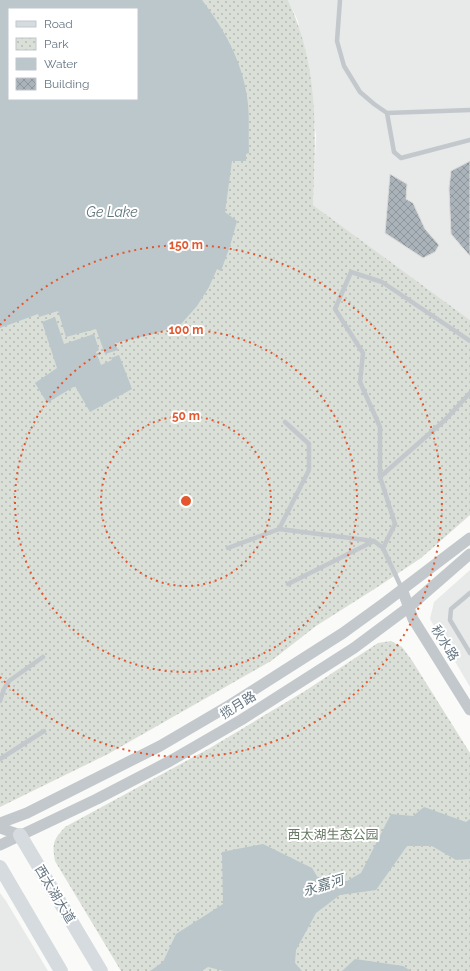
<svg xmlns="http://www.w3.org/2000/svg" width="470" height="971" viewBox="0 0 470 971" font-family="Raleway,'Noto Sans SC',sans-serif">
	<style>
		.built { fill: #e8e9e9 }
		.park { fill: url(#park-dots); fill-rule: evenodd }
		.water { fill: #bbc7cb; fill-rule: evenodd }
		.building { fill: url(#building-cross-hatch); stroke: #dcdcda }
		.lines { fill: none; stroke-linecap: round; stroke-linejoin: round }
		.service { stroke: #c3c8cc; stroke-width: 4.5 }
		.tertiary { stroke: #c3c8cc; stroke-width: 11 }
		.primary { stroke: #d6dbdf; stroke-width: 14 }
		.ring { fill: none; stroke: #e4572e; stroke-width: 2; stroke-dasharray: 2 4 }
		.labels { text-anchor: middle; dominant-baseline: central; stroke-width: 4; stroke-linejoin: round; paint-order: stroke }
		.street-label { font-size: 13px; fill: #657683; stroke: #fff }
		.park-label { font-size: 13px; fill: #687a64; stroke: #fff }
		.water-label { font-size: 14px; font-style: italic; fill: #60757c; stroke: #fff }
		.centre { fill: #e4572e; stroke: #fff; stroke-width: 2 }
		.ring-label { font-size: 12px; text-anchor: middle; font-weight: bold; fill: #e4572e; stroke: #fff; stroke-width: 4; stroke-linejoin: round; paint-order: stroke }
	</style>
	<defs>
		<pattern id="park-dots" width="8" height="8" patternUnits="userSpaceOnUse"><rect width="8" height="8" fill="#dadfd7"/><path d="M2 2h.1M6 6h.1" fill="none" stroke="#b4b9b4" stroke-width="1.8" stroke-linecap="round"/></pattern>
		<pattern id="building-cross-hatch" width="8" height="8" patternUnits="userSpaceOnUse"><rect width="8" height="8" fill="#aab3b9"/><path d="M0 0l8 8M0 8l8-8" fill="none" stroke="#8e969c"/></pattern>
	</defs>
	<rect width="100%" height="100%" fill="#fafaf8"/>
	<!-- built -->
	<path class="built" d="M288 0H470V320L313 205 316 135 298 21Z
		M470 570V687L430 619 434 602Z
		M0 893 6 901 48 971H0Z"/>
	<!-- park -->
	<path class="park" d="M0 0H288C319 67 316 133 313 205L470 320V515L421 558 376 588 316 626 271 661 108 754 0 807ZM9 9H137V99H9Z
		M391 641 402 647 411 659 470 753V971H121L55 861C52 844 53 840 65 827L210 748 305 691 378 643Z"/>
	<!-- water -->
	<path class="water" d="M0 0H202C224 29 242 61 247 97 250 115 248 134 249 153L246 154V161H232L225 212 237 221 230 246 221 271 217 269 209 287 197 306 181 324 154 334 115 343 118 350 105 354 96 329 66 337 58 311 39 317 38 314 0 328ZM9 9H137V99H9Z
		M55 317 64 344 94 334 99 350 96 352 101 365 112 360 111 358 119 355 132 389 90 412 75 386 47 403 35 383 57 368 42 322Z
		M424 807 466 822 470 819V859L456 860 432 846H407L376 890 340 895 316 913 296 950 295 963 302 971H224L208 967 202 971H150L163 962 176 934 223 904 222 852 263 844 312 868 324 888 333 889 361 873 391 814 413 816Z
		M355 959 403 966 411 971H342Z"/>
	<!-- building -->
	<path class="building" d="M470 161V256L451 234 449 188 451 171Z
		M390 174 407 184 406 199 413 203 425 229 439 245 435 252 423 258 385 233Z"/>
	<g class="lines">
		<!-- service -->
		<path class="service" d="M340 0 337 41 344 66 360 92 374 104 387 113 470 110
			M387 113 394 152 401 158 470 140
			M380 477 445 420 470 393
			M279 529 309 470V444L285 422
			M228 548 279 529 374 541 383 548
			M288 584 374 541
			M402 589 383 548 395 524 380 477V427L360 382 363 353 335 309 351 272 382 282 470 341
			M470 593 451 609 450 620 470 653
			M0 701 4 689 9 681 43 657
			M0 759 44 731"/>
		<!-- tertiary -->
		<path class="tertiary" d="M402 589 413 619 470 710
			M0 823 27 813 160 746 230 705 343 633 383 604 470 538
			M0 828 20 835
			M0 845 97 799 170 761 241 720 354 648 409 607 470 554"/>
		<!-- primary -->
		<path class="primary" d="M20 835 101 971
			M0 867 61 971"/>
	</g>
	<!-- distance rings -->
	<g class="ring">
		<circle cx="186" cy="501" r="85"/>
		<circle cx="186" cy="501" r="171"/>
		<path d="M0 325A256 256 0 1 1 0 677"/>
	</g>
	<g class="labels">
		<!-- street labels -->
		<g class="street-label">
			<text transform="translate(445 643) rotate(58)">秋水路</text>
			<text transform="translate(238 705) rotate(-32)">揽月路</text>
			<text transform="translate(55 894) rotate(59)">西太湖大道</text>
		</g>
		<!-- park labels -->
		<g class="park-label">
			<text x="333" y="834">西太湖生态公园</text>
		</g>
		<!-- water labels -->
		<g class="water-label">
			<text x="112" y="212">Ge Lake</text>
			<text transform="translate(323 885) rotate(-17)">永嘉河</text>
		</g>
	</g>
	<circle cx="186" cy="501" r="6" class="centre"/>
	<g class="ring-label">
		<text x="186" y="249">150 m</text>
		<text x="186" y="334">100 m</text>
		<text x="186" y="420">50 m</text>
	</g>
	<!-- legend -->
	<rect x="8" y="8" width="130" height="92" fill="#ffffff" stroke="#c1c8cd"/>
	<rect x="16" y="21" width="20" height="6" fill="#d6dbdf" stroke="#c1c8cd"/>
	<text x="44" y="28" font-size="12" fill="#657683">Road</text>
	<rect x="16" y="38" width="20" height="12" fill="url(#park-dots)" stroke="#c1c8cd"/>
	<text x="44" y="48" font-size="12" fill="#657683">Park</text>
	<rect x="16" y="58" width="20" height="12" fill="#bbc7cb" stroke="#c1c8cd"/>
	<text x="44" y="68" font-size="12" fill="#657683">Water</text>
	<rect x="16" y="78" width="20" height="12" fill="url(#building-cross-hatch)" stroke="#c1c8cd"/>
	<text x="44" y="88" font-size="12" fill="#657683">Building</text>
</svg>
